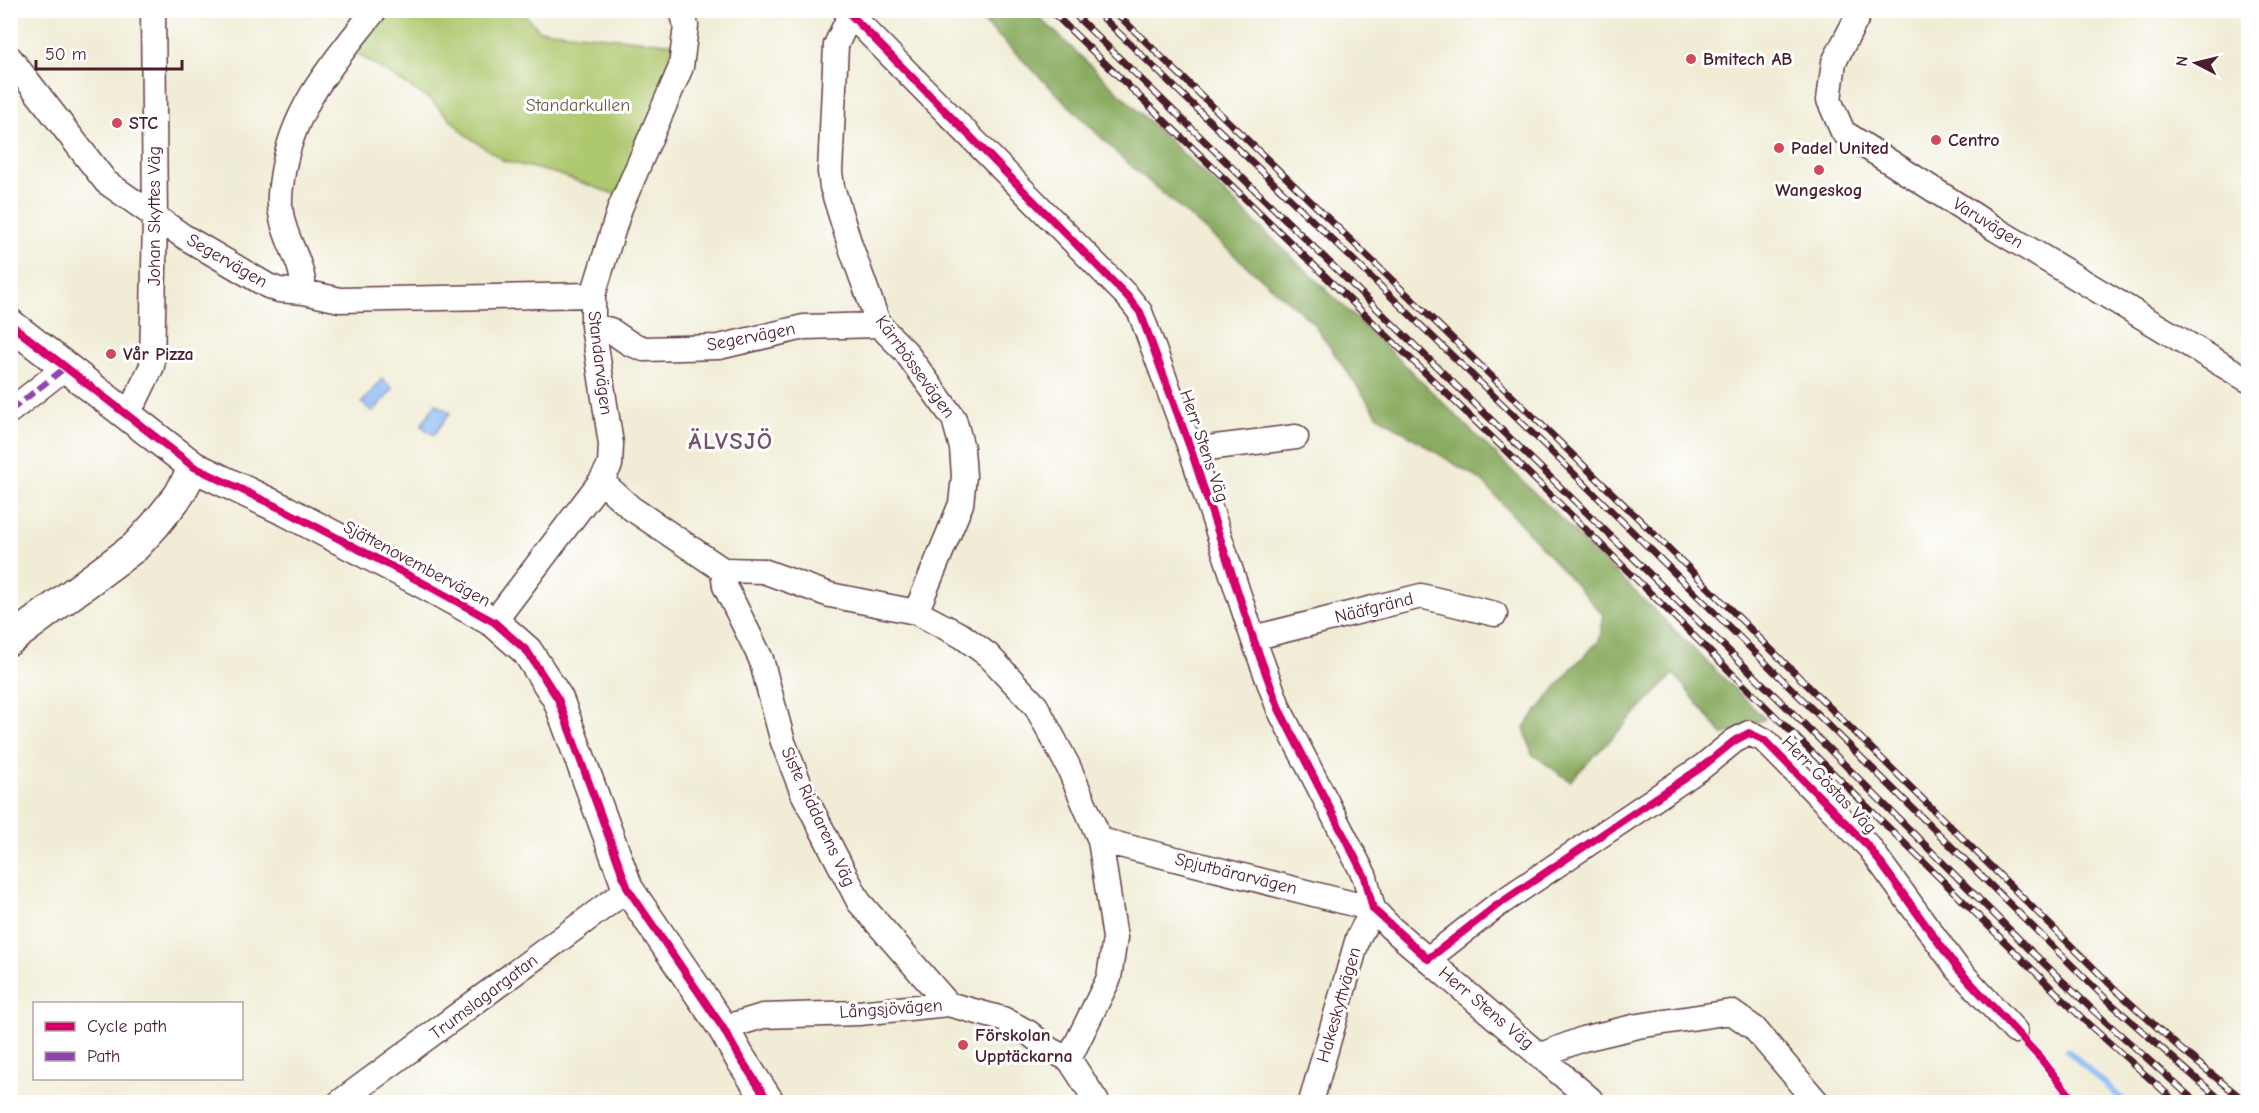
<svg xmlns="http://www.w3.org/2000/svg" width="2259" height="1113" viewBox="0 0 2259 1113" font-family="'Comic Neue',sans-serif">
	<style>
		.green { fill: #aec86e; stroke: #7c744c; stroke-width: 1.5 }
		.forest { fill: #8aac61; stroke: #6a6646; stroke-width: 1.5 }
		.water { fill: #88baf5; stroke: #696c90; stroke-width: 1.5 }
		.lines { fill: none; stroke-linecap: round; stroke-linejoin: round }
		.stream { stroke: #88baf5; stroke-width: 6 }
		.minor-casing { stroke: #633e44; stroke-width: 27 }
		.tertiary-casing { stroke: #633e44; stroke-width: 33 }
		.minor { stroke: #fff; stroke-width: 24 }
		.tertiary { stroke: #fff; stroke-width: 30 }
		.rail-casing { stroke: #4a1f2b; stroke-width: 7 }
		.rail { stroke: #fff; stroke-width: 4.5; stroke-dasharray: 14; stroke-linecap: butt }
		.quiet { stroke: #8e44ad; stroke-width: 6; stroke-dasharray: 12 6; stroke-linecap: butt }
		.cycleway-casing { stroke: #fff; stroke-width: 11 }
		.cycleway { stroke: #d6006c; stroke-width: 8 }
		.poi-dot { fill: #d1495b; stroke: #fff; stroke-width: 2 }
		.labels { text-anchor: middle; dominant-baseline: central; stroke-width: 6; stroke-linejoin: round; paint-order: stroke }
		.poi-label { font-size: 18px; font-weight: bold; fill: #4a1f2b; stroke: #fff; text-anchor: start }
		.park-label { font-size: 18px; fill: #6d5a42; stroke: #fff }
		.street-label { font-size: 18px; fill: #4a1f2b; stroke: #fff }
		.district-label { font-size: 24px; font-weight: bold; letter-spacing: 1.5px; fill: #76546b; stroke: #fff }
	</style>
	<rect width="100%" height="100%" fill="#fff"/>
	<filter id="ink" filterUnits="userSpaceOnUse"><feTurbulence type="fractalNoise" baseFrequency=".0167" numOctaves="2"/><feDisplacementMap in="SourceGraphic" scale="12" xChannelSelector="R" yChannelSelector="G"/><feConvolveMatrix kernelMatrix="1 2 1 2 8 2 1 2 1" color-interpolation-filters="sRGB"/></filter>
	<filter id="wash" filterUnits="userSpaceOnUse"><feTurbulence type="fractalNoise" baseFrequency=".008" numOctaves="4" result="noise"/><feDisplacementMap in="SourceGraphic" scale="24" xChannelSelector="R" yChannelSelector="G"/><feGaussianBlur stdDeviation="1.35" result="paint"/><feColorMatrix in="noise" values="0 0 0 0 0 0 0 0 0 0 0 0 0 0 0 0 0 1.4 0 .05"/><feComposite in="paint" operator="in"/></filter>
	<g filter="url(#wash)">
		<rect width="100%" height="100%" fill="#f0ecd5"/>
		<!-- green -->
		<path class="green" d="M387 10 521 11 539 30 676 44 673 72 617 195 554 173 504 161 466 135 431 100 353 51Z"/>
		<!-- forest -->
		<path class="forest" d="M973 11H1033L1380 341 1765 719 1723 735 1674 674 1570 781 1532 754 1524 727 1572 668 1599 641 1604 616 1482 481 1378 416 1313 323 1123 159Z"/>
		<!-- water -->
		<path class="water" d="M382 379 393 389 373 412 362 403Z
			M436 403 450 413 434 435 421 426Z"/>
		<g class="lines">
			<!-- stream -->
			<path class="stream" d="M2067 1050 2125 1102"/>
		</g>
	</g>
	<g filter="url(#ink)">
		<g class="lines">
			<defs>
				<path id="minor" d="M846 10 1128 297 1140 312 1191 450 1253 638 1279 709 1365 877 1373 909 1390 927 1590 1099 1592 1102
					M1861 10 1834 62 1829 100 1843 132 1997 230 2248 380
					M850 15 836 45 830 172 832 187 850 245 879 325 905 351 954 419 962 448 964 476 961 504 916 612
					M10 58 106 182 183 236 268 286 279 290 304 292 340 300 593 295
					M304 292C303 259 285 243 281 213 278 200 281 186 283 172 294 105 334 62 375 10
					M593 326 610 330 629 343 644 349 719 347 804 327 879 325
					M10 411 66 367
					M125 414 136 399 152 366 155 217 153 10
					M1191 450 1296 437
					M601 481 631 508 723 570 763 571 830 595 916 612 962 636 988 655 1036 706 1068 766 1100 840 1115 938 1109 978 1069 1059
					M723 570 725 586 761 659 783 742 803 793 859 902 948 1004
					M494 622 601 481 610 465 611 444 593 326V295L620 208 681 67 686 26 682 10
					M1253 638 1421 596 1495 614
					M1100 840 1373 909 1358 938 1311 1102
					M1428 959 1496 906 1702 767 1734 741 1749 733 1764 740 1869 847 1957 968 2015 1031
					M723 1028 763 1016 859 1013 948 1004 1003 1019 1029 1033 1050 1050 1069 1059 1097 1102
					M1541 1055 1583 1039 1638 1026 1731 1012 1754 1028 1817 1102
					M340 1102 628 889"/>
				<path id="tertiary" d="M10 324 194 467 286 511 425 584 494 622 527 651 558 699 628 889 723 1028 740 1058 769 1102
					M10 640 135 547 155 525 179 495 194 467"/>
			</defs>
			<!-- minor casing -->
			<use href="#minor" class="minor-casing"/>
			<!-- tertiary casing -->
			<use href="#tertiary" class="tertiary-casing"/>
			<!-- minor -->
			<use href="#minor" class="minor"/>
			<!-- tertiary -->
			<use href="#tertiary" class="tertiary"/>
			<defs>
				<path id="rail" d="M1050 10 1504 449 2086 1022 2176 1102
					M1070 10 1802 722 2030 950 2095 1012 2196 1102
					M1095 10 1561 461 2107 1000 2223 1102
					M1113 10 1641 521 2116 990 2182 1050 2246 1102"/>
			</defs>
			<!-- rail casing -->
			<use href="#rail" class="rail-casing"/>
			<!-- rail -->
			<use href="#rail" class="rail"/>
			<!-- quiet -->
			<path class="quiet" d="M10 411 66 367"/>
			<defs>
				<path id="cycleway" d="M846 10 1128 297 1140 312 1191 450 1253 638 1279 709 1365 877 1373 909 1428 959 1496 906 1702 767 1734 741 1749 733 1764 740 1869 847 1957 968 2042 1060 2075 1102
					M10 324 194 467 286 511 425 584 494 622 527 651 558 699 628 889 723 1028 740 1058 769 1102"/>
			</defs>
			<!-- cycleway casing -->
			<use href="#cycleway" class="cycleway-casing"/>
			<!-- cycleway -->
			<use href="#cycleway" class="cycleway"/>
		</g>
	</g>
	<!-- markers -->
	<g class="poi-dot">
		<circle cx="1691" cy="59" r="6"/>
		<circle cx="117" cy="123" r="6"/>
		<circle cx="1936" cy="140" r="6"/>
		<circle cx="1779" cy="148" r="6"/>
		<circle cx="1819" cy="170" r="6"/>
		<circle cx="111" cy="354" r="6"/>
		<circle cx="963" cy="1045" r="6"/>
	</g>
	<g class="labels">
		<!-- poi labels -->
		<g class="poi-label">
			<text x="1703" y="59">Bmitech AB</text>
			<text x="129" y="123">STC</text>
			<text x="1948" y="140">Centro</text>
			<text x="1791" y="148">Padel United</text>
			<text x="1819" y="190" text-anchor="middle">Wangeskog</text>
			<text x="123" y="354">Vår Pizza</text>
			<text x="975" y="1035">Förskolan<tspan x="975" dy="21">Upptäckarna</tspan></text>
		</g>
		<!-- park labels -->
		<g class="park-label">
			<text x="578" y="105">Standarkullen</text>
		</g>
		<!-- street labels -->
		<g class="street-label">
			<text transform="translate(154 216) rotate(-90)">Johan Skyttes Väg</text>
			<text transform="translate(1988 223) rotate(32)">Varuvägen</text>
			<text transform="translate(227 261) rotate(30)">Segervägen</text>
			<text transform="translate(751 337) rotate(-11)">Segervägen</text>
			<text transform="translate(600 363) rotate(83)">Standarvägen</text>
			<text transform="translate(915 367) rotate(54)">Kärrbössevägen</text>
			<text transform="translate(1204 446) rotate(71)">Herr Stens Väg</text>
			<text transform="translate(417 564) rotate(28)">Sjättenovembervägen</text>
			<text transform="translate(1374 608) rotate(-14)">Nääfgränd</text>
			<text transform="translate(1829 785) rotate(46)">Herr Göstas Väg</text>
			<text transform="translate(818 817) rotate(65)">Siste Riddarens Väg</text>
			<text transform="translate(1236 874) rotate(14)">Spjutbärarvägen</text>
			<text transform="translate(484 997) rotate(-37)">Trumslagargatan</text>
			<text transform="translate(1339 1005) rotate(-74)">Hakeskyttvägen</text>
			<text transform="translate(1486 1008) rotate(40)">Herr Stens Väg</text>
			<text transform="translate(891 1009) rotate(-4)">Långsjövägen</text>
		</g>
		<!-- district labels -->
		<g class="district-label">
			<text x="731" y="441">ÄLVSJÖ</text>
		</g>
	</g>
	<!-- margin -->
	<rect width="2259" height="1113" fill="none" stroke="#fff" stroke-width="36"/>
	<!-- legend -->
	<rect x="33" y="1002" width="210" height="78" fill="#ffffff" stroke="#b7a5aa" stroke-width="1.5"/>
	<rect x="45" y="1022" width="30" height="9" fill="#d6006c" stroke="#b7a5aa" stroke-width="1.5"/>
	<text x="87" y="1032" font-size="18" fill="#4a1f2b">Cycle path</text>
	<rect x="45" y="1052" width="30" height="9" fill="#8e44ad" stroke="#b7a5aa" stroke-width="1.5"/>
	<text x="87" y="1062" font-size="18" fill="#4a1f2b">Path</text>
	<!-- north arrow -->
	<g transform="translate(2196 63) rotate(277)" stroke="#ffffff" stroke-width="4.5" paint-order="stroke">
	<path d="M0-4.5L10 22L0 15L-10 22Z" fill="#4a1f2b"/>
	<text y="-9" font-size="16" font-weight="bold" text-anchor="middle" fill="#4a1f2b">N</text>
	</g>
	<!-- scale -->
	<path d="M36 60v9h146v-9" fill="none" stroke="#4a1f2b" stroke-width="3"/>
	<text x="45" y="60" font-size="18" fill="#4a1f2b" stroke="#ffffff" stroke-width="4.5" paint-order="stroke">50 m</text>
</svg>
